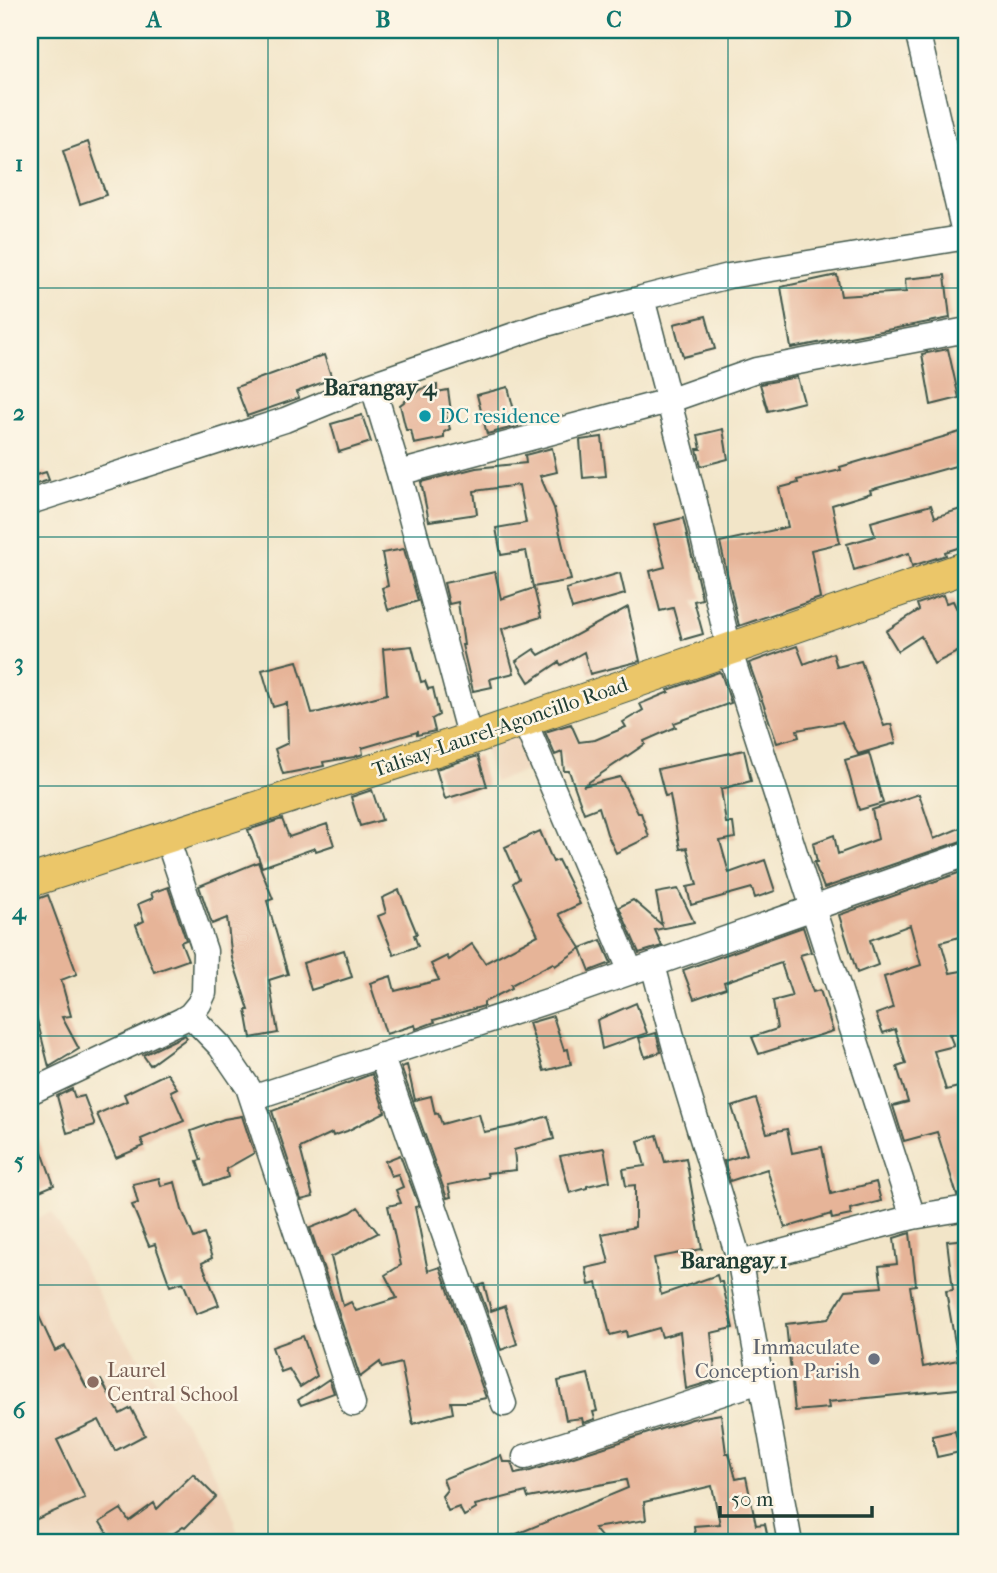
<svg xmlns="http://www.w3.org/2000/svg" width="997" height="1573" viewBox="0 0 997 1573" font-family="'IM FELL French Canon',serif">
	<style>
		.built { fill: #efd6bc }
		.building { fill: #e6b498 }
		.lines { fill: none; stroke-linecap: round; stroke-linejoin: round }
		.minor-casing { stroke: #3f564a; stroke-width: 27 }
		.major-casing { stroke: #3f564a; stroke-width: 34 }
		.minor { stroke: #fff; stroke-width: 24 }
		.major { stroke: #ebc669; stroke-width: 32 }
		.grid { fill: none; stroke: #0f766e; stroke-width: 2; stroke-opacity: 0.55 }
		.culture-dot { fill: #0f9aa8; stroke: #fcf5e5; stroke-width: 2.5 }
		.worship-dot { fill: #6b7280; stroke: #fcf5e5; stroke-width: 2.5 }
		.education-dot { fill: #8d6e63; stroke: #fcf5e5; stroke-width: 2.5 }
		.labels { text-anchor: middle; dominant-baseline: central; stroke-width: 5; stroke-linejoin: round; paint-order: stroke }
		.culture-label { font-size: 21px; fill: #0d838f; stroke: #fcf5e5; text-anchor: start }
		.street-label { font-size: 21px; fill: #1f3d34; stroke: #fcf5e5 }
		.worship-label { font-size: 21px; fill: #5b616d; stroke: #fcf5e5; text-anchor: end }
		.education-label { font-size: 21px; fill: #785e54; stroke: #fcf5e5; text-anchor: start }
		.neighbourhood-label { font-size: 23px; font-weight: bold; fill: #1f3d34; stroke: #fcf5e5 }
		.neatline { fill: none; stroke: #0f766e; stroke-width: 2.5 }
		.grid-label { font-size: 23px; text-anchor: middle; font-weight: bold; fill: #0f766e }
	</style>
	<rect width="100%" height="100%" fill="#fcf5e5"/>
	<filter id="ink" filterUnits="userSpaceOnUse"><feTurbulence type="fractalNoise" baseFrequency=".0143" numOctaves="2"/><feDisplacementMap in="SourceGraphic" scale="14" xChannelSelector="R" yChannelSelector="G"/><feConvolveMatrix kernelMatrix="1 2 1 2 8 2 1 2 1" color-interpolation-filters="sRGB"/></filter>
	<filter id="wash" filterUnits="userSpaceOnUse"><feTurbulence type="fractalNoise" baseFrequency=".00686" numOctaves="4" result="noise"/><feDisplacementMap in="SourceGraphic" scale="28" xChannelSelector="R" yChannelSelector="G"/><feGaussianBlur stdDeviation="1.57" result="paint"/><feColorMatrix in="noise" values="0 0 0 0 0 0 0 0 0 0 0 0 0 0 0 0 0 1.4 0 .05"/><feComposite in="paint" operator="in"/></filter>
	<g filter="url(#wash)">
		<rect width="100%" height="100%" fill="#f2e5c8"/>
		<!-- built -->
		<path class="built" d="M522 733 534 768 494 782 484 747Z
			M52 1212 113 1320 199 1444 229 1501 240 1543H30V1221Z"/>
		<g id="blocks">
			<!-- building -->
			<path class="building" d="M88 142 106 195 80 204 63 151Z
				M837 275 841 296 906 292 905 279 945 275 950 318 791 348 781 287Z
				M706 316 715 349 683 357 674 324Z
				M948 349 959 398 931 405 922 354Z
				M324 355 332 379 296 392 299 398 247 416 236 387Z
				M797 377 804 402 768 411 760 384Z
				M437 385V392L448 390 451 412H445L450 429 444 432V438L414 444 411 430H406L400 405 421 389Z
				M508 387 518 426 487 434 477 395Z
				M362 415 371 442 339 452 331 424Z
				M723 429 728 459 701 466 697 449H701L698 435Z
				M960 432 966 463 870 490 871 493 832 505 840 543 811 550 820 598 739 626 720 542 788 527 779 488 798 483 797 480 841 470 840 467Z
				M602 437 606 476 583 478 580 440Z
				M552 448 557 472 540 476 554 508 571 580 533 587 526 551 501 555 496 528 526 523 519 485 474 491 477 514 429 521 421 482 476 468 526 463 525 455Z
				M46 472 49 480 30 486V477Z
				M931 505 935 517 961 509 967 529V545L945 552 946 555 912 566 909 553 854 570 847 544 875 536 871 522Z
				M683 518 702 599 694 601 703 634 682 640 673 608 660 611 650 571 665 567 654 525Z
				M404 549 418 601 388 610 382 588 388 586 382 553Z
				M495 572 501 599 534 588 541 617 502 629 514 673 490 679 492 687 473 691 462 645H464L458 602 449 604 444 583Z
				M620 573 625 594 572 609 566 589Z
				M943 595 946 603 953 601 967 630V647L934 664 921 636 898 651 886 631 919 610 917 604Z
				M628 607 640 661 590 674 584 652 561 665 559 662 529 682 516 661 534 649 539 655Z
				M412 646 421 682 425 681 428 689 433 688 439 715 432 719 435 731 417 735V732L362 748 363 754 354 757 323 762 324 766 283 774 275 749 288 743 287 703 273 707 262 670 297 661 312 713 319 712 387 694 383 649Z
				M797 646 804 664 833 653 837 667 861 661 884 726 891 724 896 743 858 754 842 722 797 730 799 737 777 743 749 663Z
				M719 672 721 673 731 703 674 723 676 727 644 741 645 744 583 786 620 777 638 813H641L649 837 616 853 607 834 599 807 584 813 569 771H564L562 752 555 755 545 732 571 724 579 742 595 740 626 727 623 722 643 710 640 704 669 692 668 690Z
				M744 750 751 781 721 789 726 823H733L735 838 720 841 729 873 765 860 775 891 755 898 752 888 691 905 687 887 697 885 687 848 680 849 670 795 665 796 658 769Z
				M869 753 883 803 859 810 845 760Z
				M478 756 487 786 445 799 436 769Z
				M372 790 382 820 360 826 351 797Z
				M919 794 934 839 967 825V839L824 888 814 862H817L813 843 834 835 838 854 878 839 872 810Z
				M282 819 289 837 327 824 334 845 316 851 315 848 262 867 248 830Z
				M540 831 553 862 558 860 580 904 559 914 581 948 555 966 553 963 511 985 512 988 484 1002V1006L434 1020 435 1022 416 1029 415 1025 386 1034 370 983 391 976 395 991 439 980 431 964 447 956 449 960 472 944 485 963 538 935 513 883 519 879 505 847Z
				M258 862 273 899 267 901 288 974 269 980 278 1033 251 1038 246 1010H249L232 958 227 918 212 924 199 886Z
				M967 870V935L941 942 950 973 967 970V1034H949L954 1046 934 1051 946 1090 967 1085V1194L957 1195 937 1132 904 1141 893 1106 908 1102 897 1067 906 1064 895 1029 883 1033 876 1014 893 1008 884 977 921 965 910 925 870 940 878 965 857 973 839 915Z
				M168 887 186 940 181 942 188 960 154 972 136 925 144 921 138 904 153 898 151 893Z
				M678 889 694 922 655 930 662 946 639 953 619 907 633 900 662 925 656 893Z
				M399 890 417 934 414 935 418 946 394 955 378 916 386 913 382 898Z
				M48 895 77 974 61 980 71 1016 62 1017 79 1049 49 1067 30 992V902Z
				M803 927 811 952 800 955 813 992 820 990 833 1031 759 1054 752 1037 777 1029 773 1001 792 996 781 963 724 982 726 988 694 999 683 970Z
				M601 940 611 963 590 971 581 948Z
				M344 950 352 977 311 990 303 963Z
				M636 1003 647 1033 602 1049 597 1020Z
				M553 1016 564 1050 568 1049 571 1064 544 1071 529 1023Z
				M656 1033 661 1052 645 1057 639 1038Z
				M185 1035 187 1038 150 1065 143 1055Z
				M407 1065 415 1100 431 1096 435 1114 438 1113 442 1124 479 1114 484 1132 516 1126 548 1116 554 1139 514 1150 516 1170 487 1173 488 1177 448 1185 451 1197 447 1198 401 1067Z
				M167 1073 177 1088 171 1091 184 1121 141 1139 144 1146 116 1158 97 1114 127 1101 124 1094Z
				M372 1074 385 1112 347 1131 333 1136 332 1133 300 1148 313 1197 301 1200 272 1111Z
				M72 1089 75 1098 84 1096 95 1125 67 1133 57 1096Z
				M756 1099 767 1133 787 1129 792 1153 822 1147 831 1194 876 1182 881 1201 850 1209 851 1215 832 1219 831 1214 785 1228 767 1169 730 1181 724 1161 747 1154 732 1107Z
				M242 1116 254 1153 226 1169 228 1177 205 1185 197 1161 201 1160 191 1131 224 1119Z
				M30 1124H32L54 1185 35 1193 30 1175Z
				M657 1135 665 1162 686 1158 702 1249 654 1258 661 1295 717 1275 719 1282H722L733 1328 711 1333 716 1380 686 1389 680 1332 662 1337 659 1328 627 1337 626 1331 610 1335 597 1283 589 1285 586 1268 609 1263 602 1234 635 1227V1185L626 1186 623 1169 645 1166 638 1141Z
				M604 1148 610 1181 587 1186V1188L570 1193 560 1156Z
				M400 1155 419 1206 415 1207 428 1271 440 1267 486 1398 467 1402H451L453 1413 413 1424 401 1363 382 1368 380 1362 360 1377 310 1228 351 1212 358 1207 378 1233 331 1257 343 1306 351 1302 356 1311 397 1298 385 1275 401 1265 388 1206 401 1203 396 1190 403 1187 398 1174 391 1176 385 1161Z
				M159 1178 161 1186 175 1182 182 1210 194 1238 204 1234 212 1258 202 1263 219 1305 196 1314 183 1282 170 1286 155 1244 149 1246 132 1205 138 1203 133 1184Z
				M910 1233 916 1285 910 1286 923 1367 958 1360 946 1291 953 1290 947 1241 967 1239V1388L828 1402 829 1408 795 1411 786 1324 828 1319 846 1290 882 1287 879 1266 897 1264 894 1238Z
				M484 1284 491 1311 505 1306 517 1344 501 1350 478 1286Z
				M30 1297 55 1351 65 1346 87 1388 101 1380 120 1414 131 1408 145 1435 115 1451 99 1420 57 1440 85 1498 30 1522Z
				M303 1336 317 1376 300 1387 289 1369 281 1372 272 1347Z
				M588 1374 597 1411 593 1412 595 1419 583 1423 582 1418 566 1420 558 1381Z
				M329 1379 334 1393 301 1405 298 1400Z
				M721 1414 726 1453H729L736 1479 746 1477 756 1525 765 1524 769 1543H696L694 1526 720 1524 712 1486 644 1502 646 1520 594 1528 606 1543H495L628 1488 626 1480 528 1498 526 1492 475 1505 476 1509 464 1516 459 1507 448 1511 442 1496 447 1490 443 1479 501 1456 503 1462H511L515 1474 530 1471 692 1419Z
				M955 1431 960 1452 937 1457 932 1436Z
				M193 1474 216 1497 185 1528 183 1527 160 1543H113L100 1522 121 1509 129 1521 154 1503 157 1509Z"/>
		</g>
	</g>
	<g filter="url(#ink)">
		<use href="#blocks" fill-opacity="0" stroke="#3f564a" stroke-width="2"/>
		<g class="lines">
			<defs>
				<path id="minor" d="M917 30 965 237
					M372 384 399 473 470 739
					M399 473 668 401 756 370 967 330
					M30 502 285 420 372 384 543 325 642 298
					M524 720 631 972
					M653 965 679 1063 740 1263 790 1543
					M190 1015 220 1046 248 1087 353 1404
					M381 1055 504 1404
					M30 1092 182 1020 190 1015 199 1004 204 993 205 951 167 838
					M252 1098 563 996 967 854
					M913 1217 729 649 695 502 642 298 729 276 967 237
					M740 1263 913 1217 967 1208
					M525 1457 760 1381"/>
				<path id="major" d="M30 881 470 739 967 567"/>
			</defs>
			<!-- minor casing -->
			<use href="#minor" class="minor-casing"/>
			<!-- major casing -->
			<use href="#major" class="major-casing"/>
			<!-- minor -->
			<use href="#minor" class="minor"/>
			<!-- major -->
			<use href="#major" class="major"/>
		</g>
	</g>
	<!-- grid -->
	<path class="grid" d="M268 30V1543M498 30V1543M728 30V1543M30 288H967M30 537H967M30 786H967M30 1036H967M30 1285H967"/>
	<!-- markers -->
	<circle class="culture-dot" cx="425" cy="416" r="7"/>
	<circle class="worship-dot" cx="874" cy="1359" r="7"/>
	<circle class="education-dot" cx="93" cy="1382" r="7"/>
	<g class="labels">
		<!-- culture labels -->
		<g class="culture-label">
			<text x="439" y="416">DC residence</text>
		</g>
		<!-- street labels -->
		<g class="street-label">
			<text transform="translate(500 727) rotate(-19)">Talisay-Laurel-Agoncillo Road</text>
		</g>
		<!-- worship labels -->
		<g class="worship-label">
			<text x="860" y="1347">Immaculate<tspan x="860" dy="24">Conception Parish</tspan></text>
		</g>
		<!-- education labels -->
		<g class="education-label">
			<text x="107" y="1370">Laurel<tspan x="107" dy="24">Central School</tspan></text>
		</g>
		<!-- neighbourhood labels -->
		<g class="neighbourhood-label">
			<text x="380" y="387">Barangay 4</text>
			<text x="734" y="1260">Barangay 1</text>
		</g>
	</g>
	<!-- margin -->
	<rect width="997" height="1573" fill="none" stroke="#fcf5e5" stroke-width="77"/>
	<!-- scale -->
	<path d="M720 1506v10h152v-10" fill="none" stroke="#1f3d34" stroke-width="3.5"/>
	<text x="731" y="1506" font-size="21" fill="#1f3d34" stroke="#fcf5e5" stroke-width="5" paint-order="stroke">50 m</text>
	<rect x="38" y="38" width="920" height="1496" class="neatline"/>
	<g class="grid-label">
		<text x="154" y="27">A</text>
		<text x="383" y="27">B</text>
		<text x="614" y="27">C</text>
		<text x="843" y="27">D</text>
		<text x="19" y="171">1</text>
		<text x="19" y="420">2</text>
		<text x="19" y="670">3</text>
		<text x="19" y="919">4</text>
		<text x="19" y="1168">5</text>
		<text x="19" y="1418">6</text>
	</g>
</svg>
